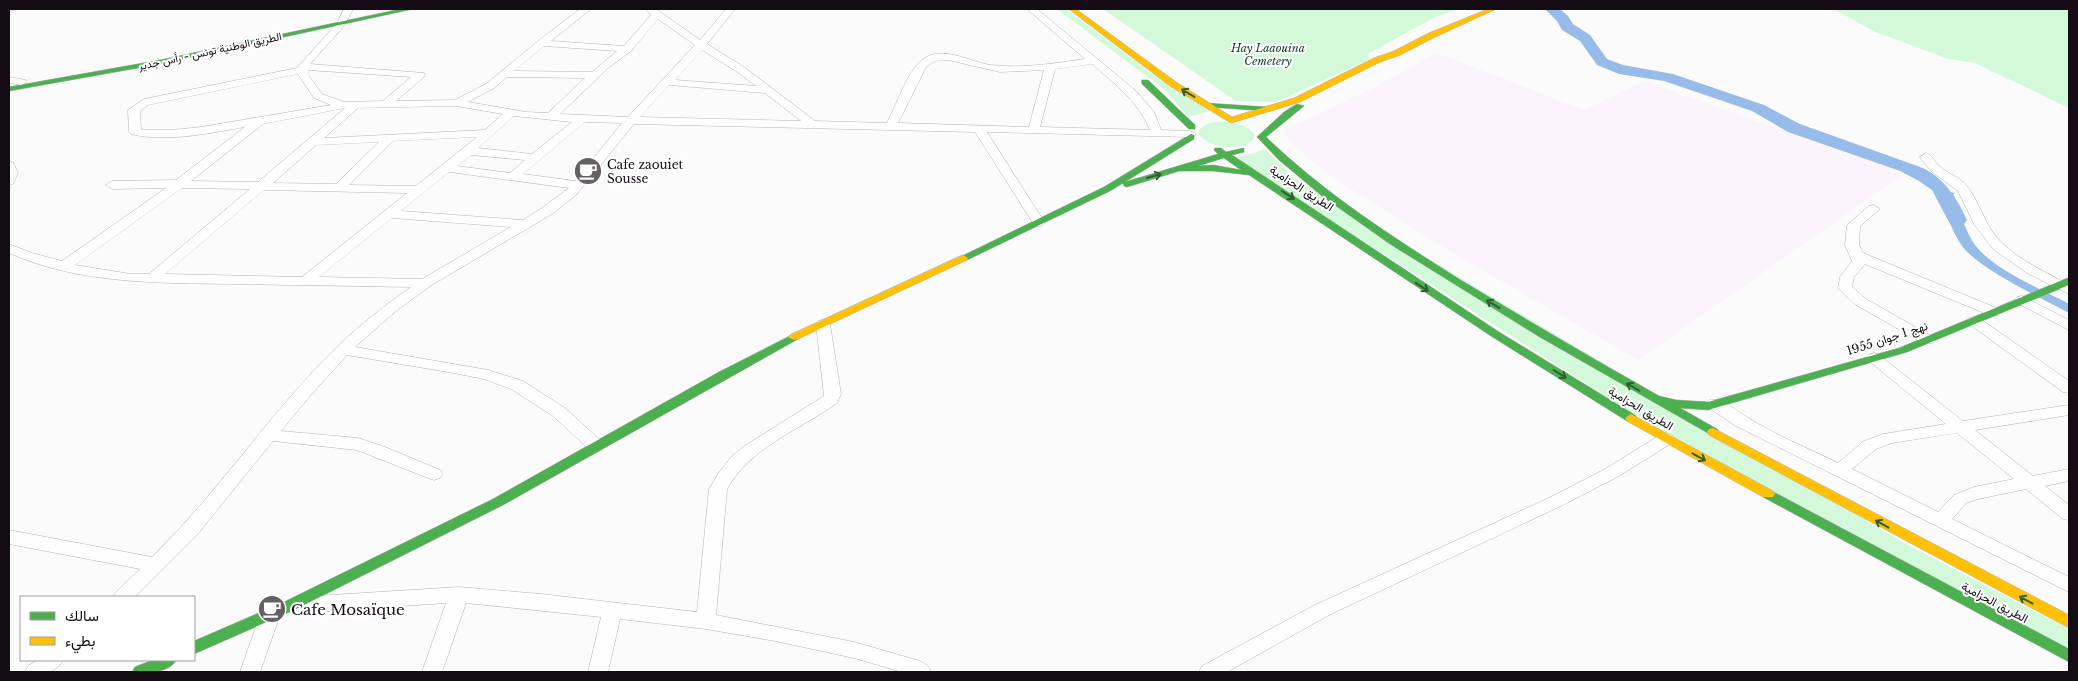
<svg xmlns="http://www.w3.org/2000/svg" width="2078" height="681" viewBox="0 0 2078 681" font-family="'Libre Baskerville',Vazirmatn,serif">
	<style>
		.built { fill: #fbf4fc }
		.green { fill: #d3f9da }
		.water { fill: #98bce9 }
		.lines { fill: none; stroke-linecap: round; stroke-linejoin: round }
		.river { fill: #98bce9; fill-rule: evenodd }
		.street-casing { stroke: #b7b2b7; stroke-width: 1 }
		.fast-casing { stroke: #b7b2b7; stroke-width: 1 }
		.slow-casing { stroke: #b7b2b7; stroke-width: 1 }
		.street { fill: #fefefe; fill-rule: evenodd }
		.fast { fill: #4caf50; fill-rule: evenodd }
		.slow { fill: #ffc107; fill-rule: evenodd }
		.oneway { stroke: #305d32 }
		.labels { text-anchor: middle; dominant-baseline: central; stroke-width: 4; stroke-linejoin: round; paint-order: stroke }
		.far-park-label { font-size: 11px; font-style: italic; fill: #083e1a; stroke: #fff }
		.far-street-label { font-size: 11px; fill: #140b15; stroke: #fff }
		.poi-label { font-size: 12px; fill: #140b15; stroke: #fff; text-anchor: start }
		.street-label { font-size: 12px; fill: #140b15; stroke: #fff }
		.near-poi-label { font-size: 15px; fill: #140b15; stroke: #fff; text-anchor: start }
	</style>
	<rect width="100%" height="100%" fill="#fbfbfb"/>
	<!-- built -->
	<path class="built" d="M1437 53 1584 110 1645 81 1904 174 1638 360 1446 249 1329 175 1289 141 1284 130 1367 91Z"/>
	<!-- green -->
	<path class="green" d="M1057 9H1066L1167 85 1212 111 1188 117 1165 90Z
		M1103 9H1459L1435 17 1368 54 1370 59 1276 102 1236 101Z
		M1833 9H2069V108L1975 63 1948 59 1876 32Z
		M1214 122C1228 121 1246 122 1255 135 1250 155 1206 148 1198 133 1201 126 1207 124 1214 122Z
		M1265 149 1294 178 1906 544 2069 629V650L1882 552 1627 410 1233 158 1254 153Z"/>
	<!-- water -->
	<path class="water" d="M1934 190 1955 193 1953 195C1960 211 1965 231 1975 245 1994 270 2041 289 2069 304V313C2042 298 1980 270 1962 246 1951 231 1946 210 1939 194Z"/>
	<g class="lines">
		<!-- river -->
		<path class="river" d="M1545 9H1560L1568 16 1573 24 1590 35 1607 59 1623 65 1673 74 1764 105 1800 124 1923 168C1946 180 1956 197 1967 220L1964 224 1957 226 1950 224 1932 190 1919 181 1900 171 1788 132 1752 111 1664 81 1619 74 1597 65 1580 41 1562 30 1557 21Z"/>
		<defs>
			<path id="street" d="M9 9H15L9 12Z
				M344 9H353L344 26 310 64 424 73 425 75 424 77 396 101 455 100 486 84 538 41 580 9H591L551 41 624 46 651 15 646 9H656L700 40 726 9H735L707 44 744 67 815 121 887 123C896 106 907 72 922 60 941 44 970 62 991 65 1022 69 1056 63 1085 59L1027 9H1037L1136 91 1154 112 1161 130 1190 131 1196 134 1190 137 987 132 1045 223 1039 227 1033 223 975 132 634 124 576 195 552 214 430 286 396 311 355 347 488 370 523 381 565 408 602 442 604 446 602 450 596 452 590 450 553 416 511 389 484 379 454 373 347 355 309 397 281 431 358 438 385 447 440 470 443 474 440 478 434 480 428 478 357 450 273 441 196 536 135 597H113L116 592 140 569 9 544V530L152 557C219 492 270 412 337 347 360 325 385 305 411 287 351 286 292 285 232 284 157 283 79 284 9 253V244L32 253 62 261 166 188 112 189 106 185 112 181 176 180 245 127C209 133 167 143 131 134L129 132 128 110 144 99 297 68 337 23ZM658 19 695 45 628 117 560 114 608 68 631 51ZM544 46 617 51 592 72 514 71ZM702 50 736 71 756 86 675 80ZM948 60 1000 72 1044 70 1029 127 898 123 926 67 935 61ZM1092 64C1115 84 1138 101 1150 130L1040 127 1055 69ZM308 70 411 77 383 101 344 102 322 94 309 76ZM298 74 314 98 331 105 201 127 172 130H141L140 111 148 105ZM507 77 585 78 548 113 526 112 468 102 494 88ZM669 85 765 93 801 121 640 117ZM456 106 503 114 485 130 324 138 358 108ZM345 108 258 182 191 181 263 124ZM514 116 572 122 532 154 478 148ZM585 122 622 123 575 181 523 174ZM477 137 416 186 349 185 393 141ZM379 142 336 184 273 183 316 145ZM471 155 525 160 510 173 457 166ZM449 172 569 188 542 208 523 220 401 211ZM182 188 250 189 149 274H131L75 265ZM264 190 407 193 302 277 165 274ZM392 218 511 227 422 279 319 277Z
				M9 77 26 80 27 82 22 85 9 83Z
				M1926 153C1933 155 1934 162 1939 166 1948 174 1960 177 1967 186 1981 204 1984 225 2001 242 2020 261 2046 272 2069 285V294L2027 273 1993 249 1974 224 1958 191 1931 171 1920 157Z
				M9 161 13 162 18 173 13 184 9 185Z
				M1874 205 1880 209 1860 226 1859 245 1863 253 1999 309 2001 312 1999 315H1989L1865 264 1854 277 1852 287 1866 299 1933 337 1935 340 1933 343H1923L1856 305 1838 288 1840 277 1852 261 1845 245 1847 225 1869 206Z
				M2022 296 2069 320V330L2017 303 2015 300 2017 297Z
				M1974 317 1979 318 2069 381V393L2063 392 1969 324 1967 321 1969 318Z
				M823 320 828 321 830 324 841 394 837 403C800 430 750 447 727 489L716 615 854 642 920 661 928 666 931 672H902L854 658 775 641 706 629 620 619 608 672H588L601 617 466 603 442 672H422L446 603 299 613 292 610 289 605 292 600 299 597 459 587 541 594 697 612 709 489 718 474 732 456 746 445 824 396 816 324 818 321Z
				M1874 353 1879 355 1963 421 2069 405V415L1975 430 2033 476 2069 469V481L2045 486 2069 505V520L2063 519 2026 489 1978 499 1966 503 1952 519 2069 577V592L1736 426 1709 408 1707 404 1709 400C1723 397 1735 411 1747 417 1775 435 1808 448 1838 463L1864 441 1883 434 1946 424 1869 361 1866 358 1869 355ZM1957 433 2014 479 1974 487 1954 495 1938 512 1852 469 1876 449 1892 443Z
				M1666 433 1672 435 1674 439 1672 443 1619 476 1563 505 1329 615 1227 672H1199L1202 666 1315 605 1551 497 1607 468 1660 435Z
				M270 607 277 609 280 615 260 672H240L260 615 263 609Z
				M37 660H63C55 676 40 672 25 672L28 666Z"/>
			<path id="fast" d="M401 9H413L160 64 9 91V87L160 60Z
				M1142 80H1148L1195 125V129H1189L1142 84Z
				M1205 103 1267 107 1271 109 1267 111 1208 107H1205Z
				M1297 104 1304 106 1266 137C1324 193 1391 236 1459 279 1525 319 1592 358 1659 396L1676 400 1708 402 1899 348 2065 279 2069 278V285L1907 352 1708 410 1680 408 1717 429 1719 432 1717 435 1713 436 1538 336 1390 244 1322 196 1279 160 1257 137 1284 112Z
				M1191 134 1194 135V139L1125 182 1218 154 1214 150 1215 148H1221L1226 152 1244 148V152L1232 155 1499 332 1635 415 1637 418 1635 421H1627L1491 336 1249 175 1213 171H1179L1127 187 1124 186 1123 183 1110 191 967 260 963 261 958 258 1104 187ZM1224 158 1241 170 1213 165 1198 166Z
				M794 334 800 337 798 339 503 505 294 610 194 654V641L284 602 493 499 719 372Z
				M1768 489 2069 649V662L1763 497 1761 494 1763 491Z
				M153 660H176C169 674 146 672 132 672L135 667Z"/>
			<path id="slow" d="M1069 9H1076L1176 82 1232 117 1294 98 1374 58 1394 51 1429 33 1488 9H1496L1435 37 1400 55 1380 62 1300 102 1231 123 1170 86Z
				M963 255 968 258 967 260 798 339 794 340 788 337 790 335Z
				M1631 414 1773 491 1775 494 1773 497H1763L1627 421 1625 418Z
				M1713 428 2069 615V628L1709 435 1707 432 1709 429Z"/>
		</defs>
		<!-- street casing -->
		<use href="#street" class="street-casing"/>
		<!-- fast casing -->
		<use href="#fast" class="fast-casing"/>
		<!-- slow casing -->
		<use href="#slow" class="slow-casing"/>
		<!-- street -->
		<use href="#street" class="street"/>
		<!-- fast -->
		<use href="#fast" class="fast"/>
		<!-- slow -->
		<use href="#slow" class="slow"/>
	</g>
	<!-- one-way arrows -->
	<defs><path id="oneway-shaft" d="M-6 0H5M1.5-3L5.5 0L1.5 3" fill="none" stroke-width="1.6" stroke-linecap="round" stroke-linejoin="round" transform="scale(1.25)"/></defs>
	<g class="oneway">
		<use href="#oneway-shaft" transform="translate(1188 93) rotate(-149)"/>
		<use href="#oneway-shaft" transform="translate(1154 176) rotate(-16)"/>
		<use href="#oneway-shaft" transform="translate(1288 195) rotate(33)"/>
		<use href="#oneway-shaft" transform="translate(1422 287) rotate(33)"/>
		<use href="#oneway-shaft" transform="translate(1493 304) rotate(-149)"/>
		<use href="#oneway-shaft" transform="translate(1560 374) rotate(32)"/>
		<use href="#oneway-shaft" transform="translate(1633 387) rotate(-150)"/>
		<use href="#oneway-shaft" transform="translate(1699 457) rotate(29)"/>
		<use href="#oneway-shaft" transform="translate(1882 524) rotate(-151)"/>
		<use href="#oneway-shaft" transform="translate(2026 600) rotate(-152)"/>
	</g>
	<!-- icons -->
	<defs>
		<symbol id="cafe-disc" viewBox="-11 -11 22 22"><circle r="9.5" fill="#655f66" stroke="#fff"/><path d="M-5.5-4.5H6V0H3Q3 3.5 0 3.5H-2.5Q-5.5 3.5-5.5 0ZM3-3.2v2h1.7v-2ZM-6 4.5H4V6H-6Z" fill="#fff"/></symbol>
	</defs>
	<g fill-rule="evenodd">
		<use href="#cafe-disc" x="572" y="155" width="32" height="32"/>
		<use href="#cafe-disc" x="256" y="593" width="32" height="32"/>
	</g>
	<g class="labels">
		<!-- far-park labels -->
		<g class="far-park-label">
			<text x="1268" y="48">Hay Laaouina<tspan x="1268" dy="13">Cemetery</tspan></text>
		</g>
		<!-- far-street labels -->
		<g class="far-street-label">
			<text transform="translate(210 51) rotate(-12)">الطريق الوطنية تونس - رأس جدير</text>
		</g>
		<!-- poi labels -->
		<g class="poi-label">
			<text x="607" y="164">Cafe zaouiet<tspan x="607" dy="14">Sousse</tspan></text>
		</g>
		<!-- street labels -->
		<g class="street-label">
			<text transform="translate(1302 188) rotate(33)">الطريق الحزامية</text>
			<text transform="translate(1887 338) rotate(-18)">نهج 1 جوان 1955</text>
			<text transform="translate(1641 408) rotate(31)">الطريق الحزامية</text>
			<text transform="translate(1995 602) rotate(28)">الطريق الحزامية</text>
		</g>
		<!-- near-poi labels -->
		<g class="near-poi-label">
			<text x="291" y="609">Cafe Mosaïque</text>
		</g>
	</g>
	<!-- border -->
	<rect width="2078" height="681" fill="none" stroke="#140b15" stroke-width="20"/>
	<!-- legend -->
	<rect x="20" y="596" width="175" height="65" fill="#ffffff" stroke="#a19da1"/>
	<rect x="30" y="612" width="25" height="8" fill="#4caf50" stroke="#a19da1"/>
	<text x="65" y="621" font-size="15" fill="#140b15">سالك</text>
	<rect x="30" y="637" width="25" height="8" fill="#ffc107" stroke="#a19da1"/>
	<text x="65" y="646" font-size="15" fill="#140b15">بطيء</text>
</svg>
